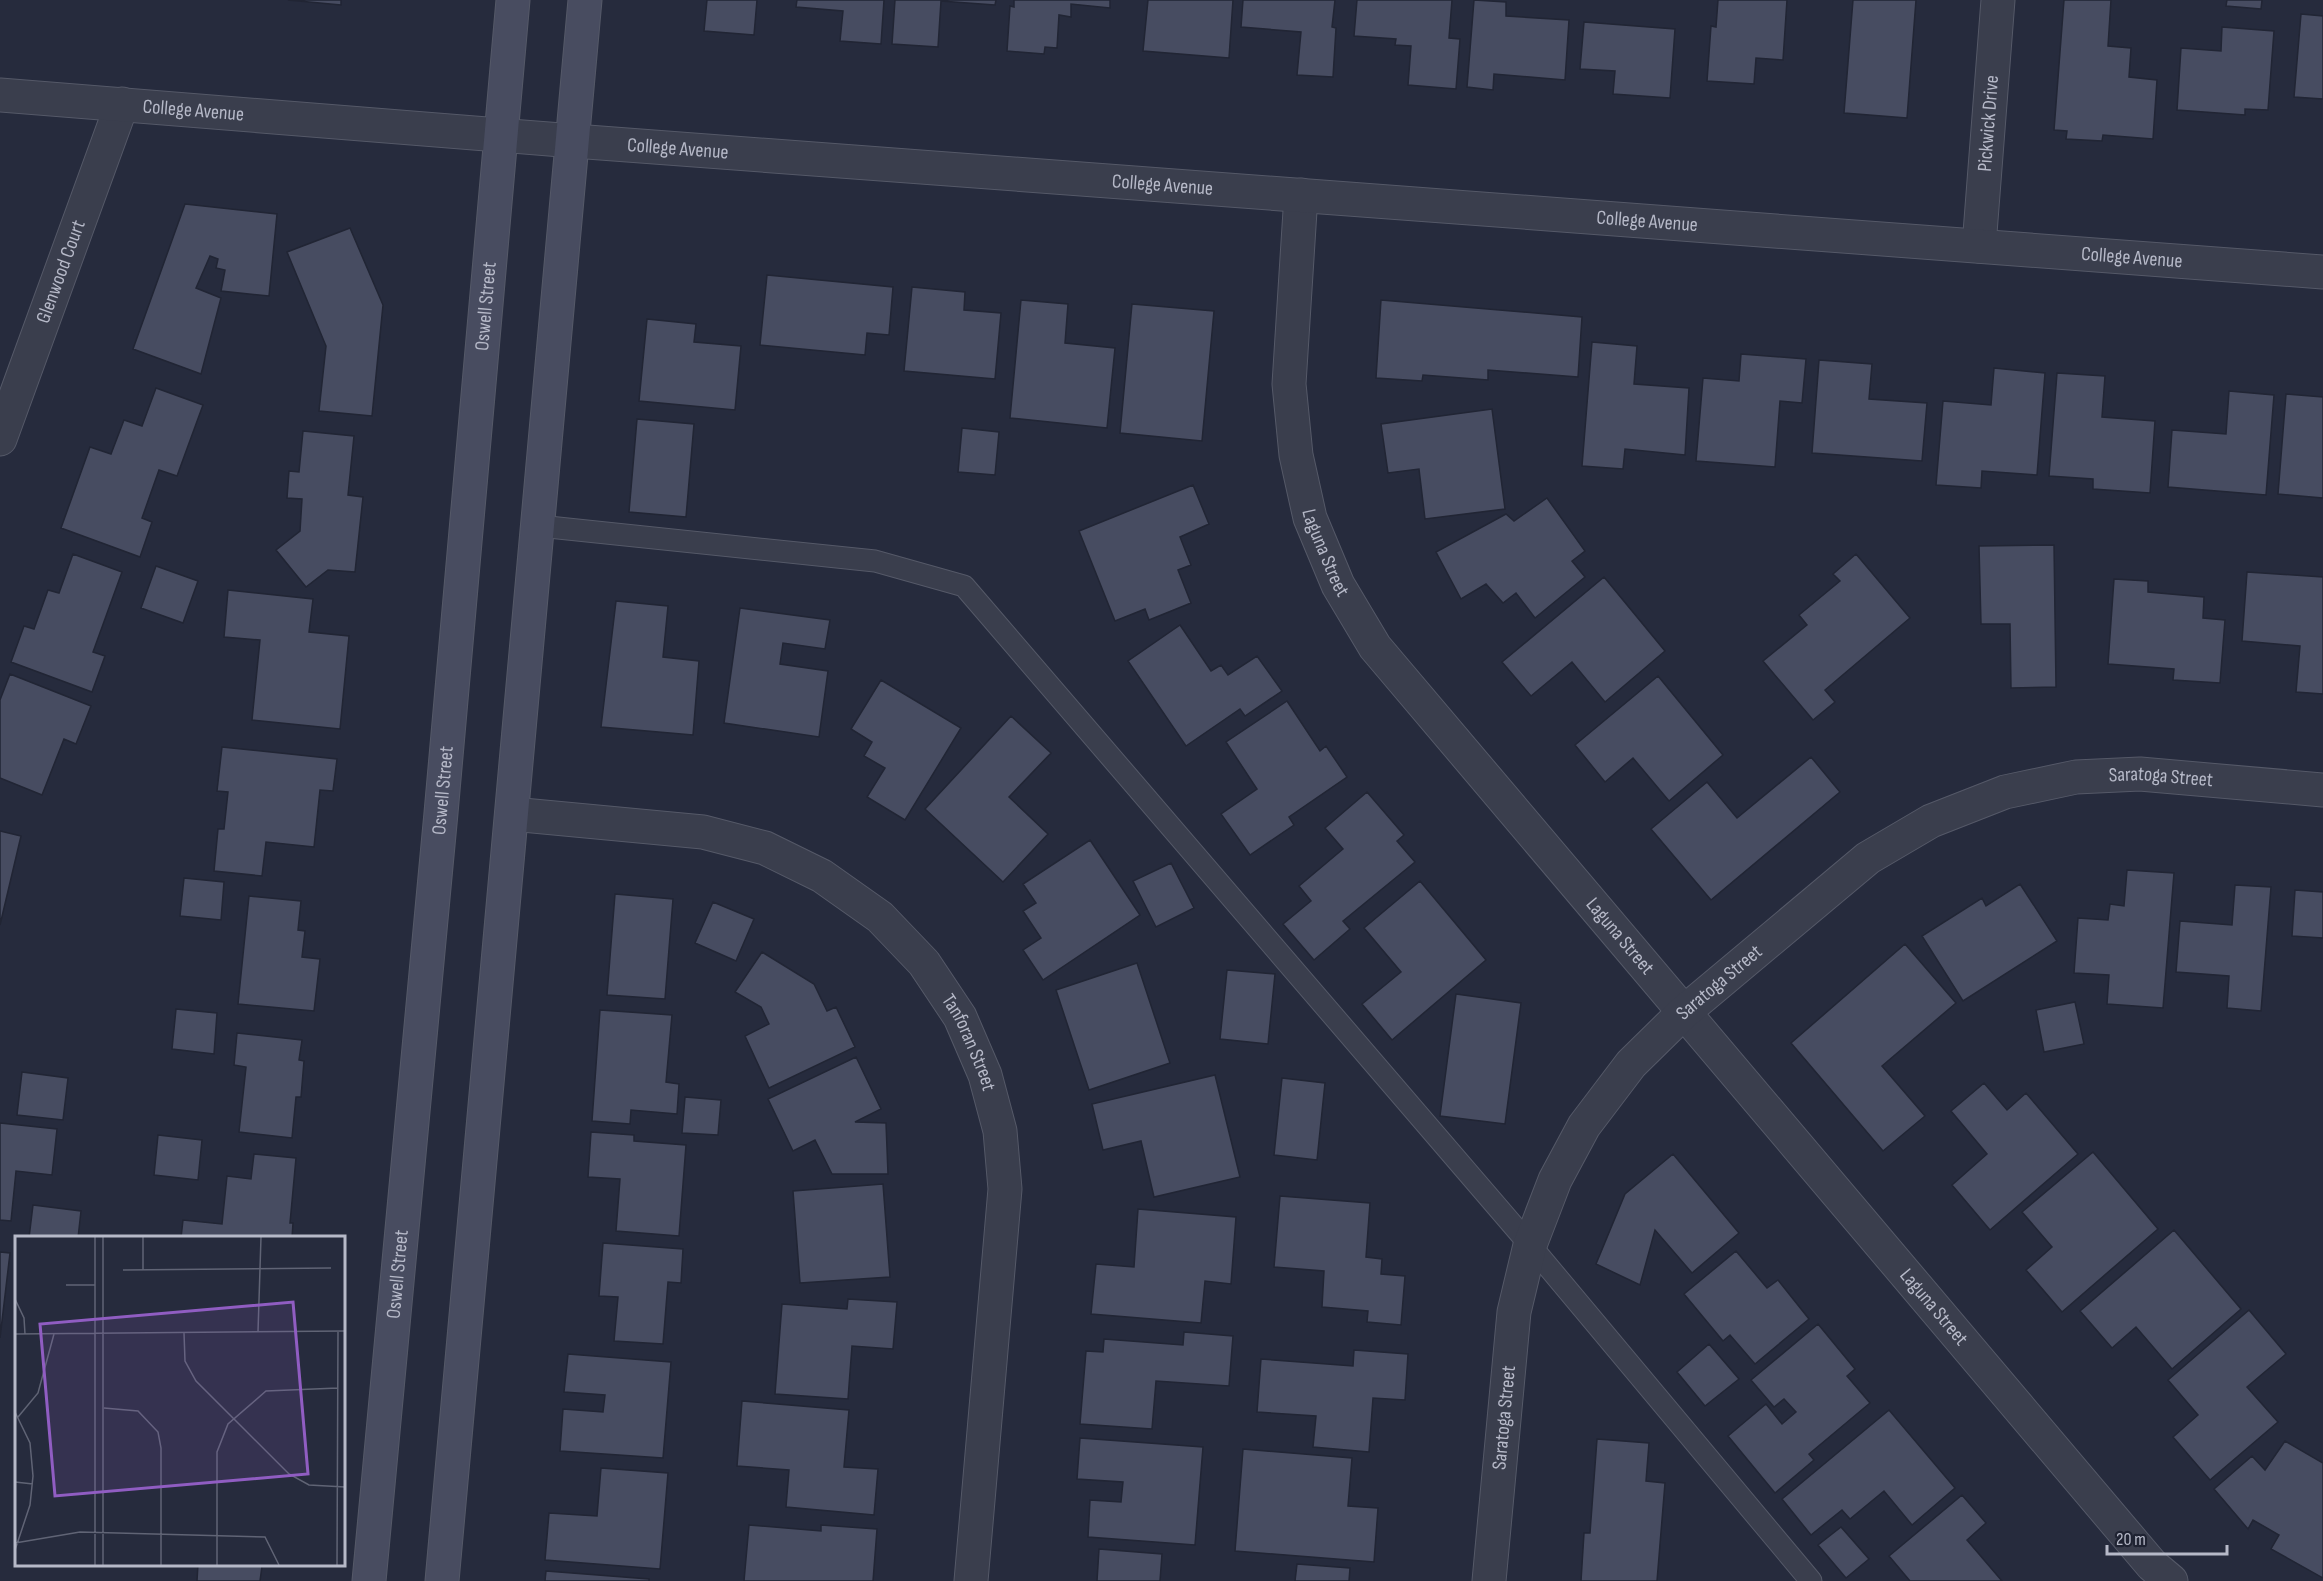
<svg xmlns="http://www.w3.org/2000/svg" width="2323" height="1581" viewBox="0 0 2323 1581" font-family="'Sofia Sans Condensed',sans-serif">
	<style>
		.building { fill: #474c61; stroke: #212534; stroke-width: 1.5 }
		.lines { fill: none; stroke-linecap: round; stroke-linejoin: round }
		.service-casing { stroke: #555968; stroke-width: 23 }
		.minor-casing { stroke: #555968; stroke-width: 35 }
		.tertiary-casing { stroke: #555968; stroke-width: 35 }
		.secondary-casing { stroke: #555968; stroke-width: 35 }
		.service { stroke: #3a3e4d; stroke-width: 21 }
		.minor { stroke: #3a3e4d; stroke-width: 33 }
		.tertiary { stroke: #3a3e4d; stroke-width: 33 }
		.secondary { stroke: #484c60; stroke-width: 33 }
		.labels { text-anchor: middle; dominant-baseline: central; stroke-width: 4.5; stroke-linejoin: round; paint-order: stroke }
		.street-label { font-size: 20px; fill: #b6b9c8; stroke: #1f2332 }
		.inset-road { fill: none; stroke: #606475; stroke-width: 1.5 }
		.view { fill: #905dc2; fill-opacity: 0.15; stroke: #905dc2; stroke-width: 3 }
		.inset-edge { fill: none; stroke: #b6b9c8; stroke-width: 3 }
	</style>
	<rect width="100%" height="100%" fill="#262b3d"/>
	<!-- building -->
	<path class="building" d="M288 0H341V5Z
		M707 0H757L754 35 704 31Z
		M797 0H884L881 44 840 41 843 11 796 7Z
		M895 0H996L995 5 941 1 938 47 892 44Z
		M1014 0H1110V8L1071 4V17L1059 15 1057 48 1045 47 1044 54 1007 51 1010 6 1014 7Z
		M1148 0H1233L1229 58 1143 51Z
		M1243 0H1335L1332 27 1336 28 1333 77 1297 75 1301 32 1241 27Z
		M1357 0H1452L1449 38 1460 39 1456 89 1408 85 1411 46 1395 45 1396 39 1354 36Z
		M1474 0 1506 2V16L1569 20 1565 80 1494 74 1493 90 1467 87Z
		M1718 0H1787L1783 60 1756 58 1754 84 1707 81 1711 26 1716 27Z
		M1853 0H1916L1907 118 1844 113Z
		M2064 0H2111L2108 46 2131 48 2129 77 2157 80 2153 139 2103 135 2102 141 2066 139 2067 131 2054 130Z
		M2227 0H2262L2261 9 2226 6Z
		M2301 14 2323 16V99L2294 97Z
		M1584 22 1675 29 1670 98 1613 94 1615 71 1580 69Z
		M2222 27 2274 31 2268 110 2245 109V115L2177 110 2181 48 2221 51Z
		M185 204 277 214 269 296 221 291 225 270 216 268 218 259 210 256 196 288 221 298 201 374 133 349Z
		M350 228 383 305 372 416 319 411 326 346 287 252Z
		M767 275 893 287 889 335 867 333 865 355 760 345Z
		M912 287 965 292 964 310 1001 313 995 379 904 371Z
		M1021 300 1068 304 1065 343 1115 348 1107 428 1010 418Z
		M1381 300 1582 317 1578 377 1488 370V380L1423 375 1422 381 1376 378Z
		M1132 304 1214 311 1202 441 1120 433Z
		M647 319 696 324 694 342 741 346 735 410 639 401Z
		M1592 342 1637 346 1634 384 1689 388 1685 455 1625 449 1623 469 1582 466Z
		M1741 354 1806 359 1802 403 1780 401 1775 467 1696 461 1703 378 1739 381Z
		M1819 360 1872 364 1869 399 1927 403 1922 461 1812 453Z
		M1994 368 2045 373 2037 475 1982 471 1981 488 1936 485 1943 401 1991 405Z
		M2057 373 2105 376 2102 417 2155 421 2150 493 2093 489V479L2049 476Z
		M156 388 203 405 177 476 159 470 142 518 152 522 140 557 61 528 90 447 111 454 124 420 142 426Z
		M2229 391 2274 395 2266 495 2168 487 2172 430 2226 434Z
		M2286 394 2323 397V498L2278 494Z
		M1492 409 1505 509 1425 519 1419 469 1388 473 1381 424Z
		M637 419 694 424 686 517 629 512Z
		M962 428 999 432 995 475 958 472Z
		M303 431 354 436 348 495 363 497 355 572 328 570 306 587 276 550 300 531 302 499 287 498 289 471 299 472Z
		M1193 485 1209 524 1180 537 1191 565 1178 570 1191 603 1149 620 1145 609 1115 621 1079 531Z
		M1547 498 1585 551 1572 561 1585 577 1535 618 1516 593 1503 603 1486 584 1461 599 1436 552 1506 514 1514 521Z
		M2054 545 2056 687 2011 688 2010 624H1981L1979 546Z
		M73 554 122 572 93 652 105 656 92 692 11 662 24 626 34 629 48 590 59 593Z
		M1856 554 1910 618 1825 690 1835 702 1813 720 1763 661 1807 625 1799 615 1840 581 1833 574Z
		M156 566 198 581 183 623 141 608Z
		M2247 572 2323 577V694L2296 692 2300 646 2242 641Z
		M1604 577 1665 651 1605 702 1572 662 1531 696 1502 662Z
		M2114 579 2148 581V592L2204 597 2203 618 2225 620 2220 683 2173 680 2174 669 2108 664Z
		M228 590 313 599 309 632 349 636 340 729 252 720 260 640 224 637Z
		M616 601 668 606 663 657 699 661 693 735 601 727Z
		M740 608 830 620 825 649 783 643 780 664 828 671 819 737 724 723Z
		M1180 625 1211 671 1221 665 1228 675 1257 656 1282 691 1245 716 1240 709 1186 746 1128 661Z
		M10 674 91 706 76 744 64 739 42 795 0 778V700Z
		M1658 676 1723 755 1669 801 1633 758 1605 782 1575 745Z
		M881 680 961 728 905 820 867 797 885 768 864 756 872 742 851 729Z
		M1287 701 1320 751 1326 746 1347 777 1289 817 1294 825 1250 855 1221 814 1257 789 1226 742Z
		M1011 716 1051 753 1009 797 1048 834 1003 882 925 809Z
		M222 747 337 759 333 791 320 790 314 847 266 842 262 876 214 871 218 829H224L228 792 217 791Z
		M1811 757 1840 792 1711 900 1651 829 1707 782 1737 818Z
		M1367 792 1404 835 1397 841 1415 862 1343 921 1350 929 1314 960 1283 924 1311 901 1299 886 1343 849 1325 828Z
		M0 831 21 836 0 925Z
		M1090 840 1140 915 1043 980 1023 950 1041 938 1023 911 1036 903 1023 884Z
		M1171 863 1194 908 1156 927 1133 881Z
		M2127 870 2174 873 2163 1008 2107 1004 2109 975 2074 973 2078 918 2108 920 2110 904 2124 906Z
		M184 878 224 882 221 920 180 916Z
		M1420 881 1486 960 1392 1040 1362 1004 1401 972 1364 928Z
		M2020 884 2057 941 1963 1001 1922 936 1982 898 1986 906Z
		M2235 885 2271 887 2261 1011 2227 1008 2229 976 2176 972 2180 921 2232 925Z
		M2295 890 2323 892V938L2292 936Z
		M615 894 673 899 665 999 607 995Z
		M249 896 301 901 298 930 305 931 302 957 320 959 314 1011 238 1004Z
		M713 902 754 919 736 961 695 943Z
		M1905 944 1956 1003 1882 1066 1925 1116 1883 1151 1791 1043Z
		M762 952 814 984 827 1011 836 1007 855 1047 769 1088 745 1036 769 1024 761 1007 735 992Z
		M1137 963 1170 1063 1089 1090 1056 990Z
		M1227 970 1275 974 1268 1044 1220 1039Z
		M1456 994 1521 1003 1505 1124 1440 1116Z
		M2075 1002 2084 1044 2044 1052 2036 1010Z
		M176 1009 217 1013 214 1054 172 1049Z
		M600 1010 672 1015 666 1082 679 1084 677 1114 631 1110 630 1124 592 1121Z
		M237 1033 302 1040 299 1060 304 1061 301 1097H296L292 1138 239 1132 246 1067 234 1065Z
		M856 1057 881 1109 855 1122 886 1123 888 1174H832L815 1140 793 1151 768 1099Z
		M22 1072 68 1078 63 1120 17 1115Z
		M1215 1075 1240 1177 1154 1197 1141 1141 1103 1150 1092 1104Z
		M1282 1078 1325 1083 1317 1160 1274 1155Z
		M1984 1083 2007 1110 2026 1093 2078 1154 1990 1230 1952 1185 1987 1154 1951 1111Z
		M685 1097 721 1100 718 1135 682 1133Z
		M0 1123 57 1129 52 1175 16 1171 11 1221 0 1220Z
		M591 1132 634 1135V1141L686 1145 679 1236 616 1231 620 1179 588 1177Z
		M158 1135 202 1140 198 1180 154 1175Z
		M2093 1152 2158 1229 2062 1312 2026 1270 2052 1247 2022 1212Z
		M254 1154 296 1158 290 1223H293L292 1238H181L183 1220 222 1224 227 1176 251 1179Z
		M1673 1154 1739 1233 1692 1273 1655 1230 1640 1285 1596 1264 1625 1194Z
		M883 1184 890 1277 800 1283 793 1191Z
		M1280 1196 1370 1203 1366 1257 1382 1259 1381 1274 1405 1276 1401 1325 1367 1322 1368 1311 1322 1307 1324 1271 1274 1267Z
		M33 1205 81 1211 78 1238H29Z
		M1138 1209 1236 1217 1231 1284 1205 1281 1201 1323 1091 1314 1096 1264 1134 1267Z
		M2174 1230 2241 1309 2172 1369 2136 1327 2112 1348 2080 1311Z
		M603 1243 683 1249 681 1283 668 1282 663 1344 614 1341 618 1297 599 1296Z
		M1736 1251 1767 1288 1778 1280 1809 1319 1755 1364 1730 1335 1723 1341 1684 1294Z
		M0 1252 10 1253 0 1338Z
		M848 1299 897 1302 893 1349 852 1346 848 1399 775 1394 782 1304 847 1309Z
		M2249 1310 2286 1354 2247 1387 2278 1422 2210 1480 2173 1437 2198 1415 2168 1380Z
		M1818 1324 1855 1369 1847 1376 1870 1403 1809 1454 1814 1460 1775 1493 1728 1436 1766 1404 1782 1424 1796 1412 1784 1399 1774 1407 1751 1380Z
		M1184 1332 1233 1336 1229 1386 1156 1381 1152 1429 1080 1424 1086 1351 1103 1352 1104 1339 1183 1345Z
		M1709 1344 1739 1379 1705 1406 1677 1372Z
		M1354 1350 1408 1354 1405 1400 1373 1398 1369 1452 1313 1447 1316 1416 1257 1412 1261 1359 1353 1366Z
		M568 1354 671 1362 663 1458 560 1451 563 1409 603 1412 605 1395 564 1392Z
		M742 1401 849 1410 844 1467 878 1469 874 1515 786 1507 789 1470 737 1466Z
		M1889 1410 1955 1488 1912 1525 1884 1491 1850 1519 1842 1510 1811 1535 1782 1499Z
		M1080 1438 1203 1447 1195 1545 1088 1537 1090 1500 1121 1502 1123 1482 1077 1479Z
		M1597 1439 1649 1443 1646 1481 1665 1483 1657 1581H1581L1584 1533H1590Z
		M2285 1441 2323 1463V1578L2271 1549 2279 1535 2253 1520 2248 1529 2214 1489 2252 1456 2265 1470Z
		M1243 1449 1352 1458 1348 1506 1378 1508 1374 1562 1235 1551Z
		M601 1468 668 1473 660 1569 545 1560 549 1513 597 1516Z
		M1962 1495 1986 1523 1967 1540 2002 1581H1910L1889 1556Z
		M749 1525 821 1531V1525L877 1529 873 1581H744Z
		M1841 1527 1869 1559 1846 1578 1818 1545Z
		M1099 1549 1162 1554 1160 1581H1097Z
		M198 1564 262 1566 260 1581H197Z
		M1297 1564 1350 1568 1349 1581H1295Z
		M546 1571 649 1579V1581H545Z"/>
	<g class="lines">
		<defs>
			<path id="service" d="M539 526 875 561 964 586 1530 1245 1811 1581"/>
			<g id="minor">
				<path id="s1" d="M1301 195 1289 384 1296 455 1310 518 1338 585 1375 647 2152 1565 2171 1581"/>
				<path id="s2" d="M1979 246 1998 0"/>
				<path id="s3" d="M0 439 122 104"/>
				<path id="s4" d="M512 814 703 832 765 848 822 876 880 917 924 963 960 1017 985 1075 1000 1131 1005 1189 971 1581"/>
				<path id="s5" d="M1489 1581 1514 1312 1530 1245 1555 1180 1584 1126 1631 1064 1683 1013 1868 858 1931 821 2005 792 2076 777 2140 774 2323 790"/>
			</g>
			<g id="tertiary">
				<path id="s6" d="M0 95 574 141 2323 272"/>
			</g>
			<g id="secondary">
				<path id="s7" d="M369 1581 441 813 513 0"/>
				<path d="M442 1581 585 0"/>
			</g>
		</defs>
		<!-- service casing -->
		<use href="#service" class="service-casing"/>
		<!-- minor casing -->
		<use href="#minor" class="minor-casing"/>
		<!-- tertiary casing -->
		<use href="#tertiary" class="tertiary-casing"/>
		<!-- secondary casing -->
		<use href="#secondary" class="secondary-casing"/>
		<!-- service -->
		<use href="#service" class="service"/>
		<!-- minor -->
		<use href="#minor" class="minor"/>
		<!-- tertiary -->
		<use href="#tertiary" class="tertiary"/>
		<!-- secondary -->
		<use href="#secondary" class="secondary"/>
	</g>
	<g class="labels">
		<!-- street labels -->
		<g class="street-label">
			<text stroke="none"><textPath href="#s6" startOffset="194">College Avenue</textPath></text>
			<text stroke="none"><textPath href="#s2" startOffset="123">Pickwick Drive</textPath></text>
			<text stroke="none"><textPath href="#s6" startOffset="680">College Avenue</textPath></text>
			<text stroke="none"><textPath href="#s6" startOffset="1166">College Avenue</textPath></text>
			<text stroke="none"><textPath href="#s6" startOffset="1652">College Avenue</textPath></text>
			<text stroke="none"><textPath href="#s6" startOffset="2138">College Avenue</textPath></text>
			<text stroke="none"><textPath href="#s3" startOffset="178">Glenwood Court</textPath></text>
			<text stroke="none"><textPath href="#s7" startOffset="1280">Oswell Street</textPath></text>
			<text stroke="none"><textPath href="#s1" startOffset="363">Laguna Street</textPath></text>
			<text stroke="none"><textPath href="#s5" startOffset="1172">Saratoga Street</textPath></text>
			<text stroke="none"><textPath href="#s7" startOffset="794">Oswell Street</textPath></text>
			<text stroke="none"><textPath href="#s1" startOffset="849">Laguna Street</textPath></text>
			<text stroke="none"><textPath href="#s5" startOffset="668">Saratoga Street</textPath></text>
			<text stroke="none"><textPath href="#s4" startOffset="546">Tanforan Street</textPath></text>
			<text stroke="none"><textPath href="#s7" startOffset="308">Oswell Street</textPath></text>
			<text stroke="none"><textPath href="#s1" startOffset="1335">Laguna Street</textPath></text>
			<text stroke="none"><textPath href="#s5" startOffset="164">Saratoga Street</textPath></text>
		</g>
	</g>
	<!-- overview -->
	<g transform="translate(15 1236)">
		<rect width="330" height="330" fill="#262b3d"/>
		<path class="inset-road" d="M128 1V34M108 34 316 32M51 49H80M0 63 9 82 10 98M243 96 246 1M169 97 170 125 181 145 274 238 294 249 330 251M0 98 330 95M89 172 123 175 143 196 146 212V329M0 176 15 207 18 240 15 269 0 314M3 181 23 157 39 98M0 246 18 248M0 307 65 296 250 301 264 329M80 329V1M88 329V1M202 329V216L213 188 251 155 323 152M322 329 323 95"/>
		<path class="view" d="M278 66 293 238 40 260 25 88Z"/>
		<rect width="330" height="330" class="inset-edge"/>
	</g>
	<!-- scale -->
	<path d="M2107 1545v9h120v-9" fill="none" stroke="#b6b9c8" stroke-width="3"/>
	<text x="2116" y="1545" font-size="18" fill="#b6b9c8" stroke="#1f2332" stroke-width="4.5" paint-order="stroke">20 m</text>
</svg>
